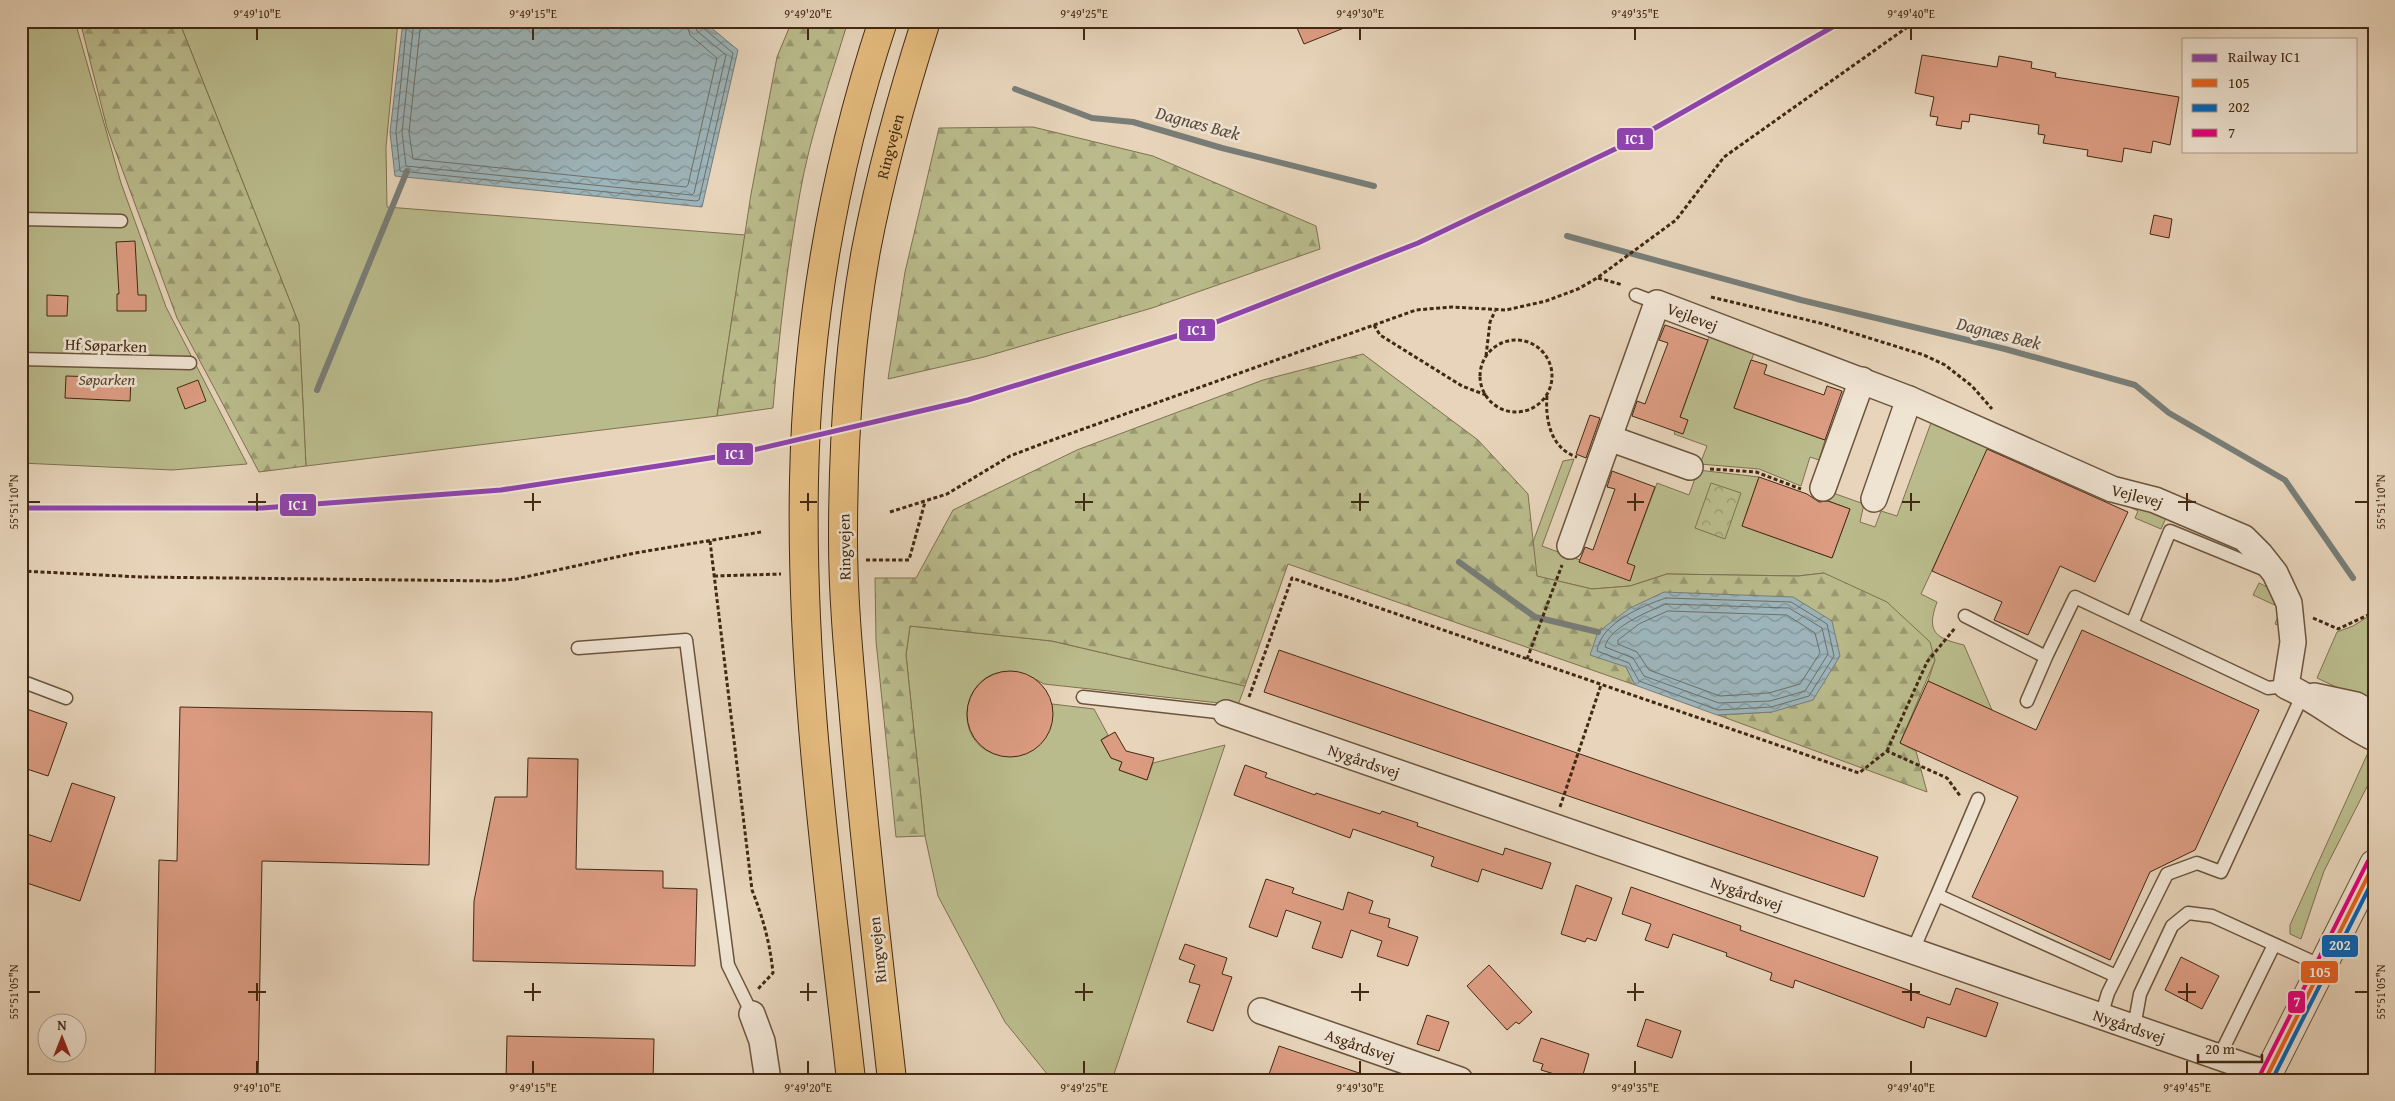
<svg xmlns="http://www.w3.org/2000/svg" width="2395" height="1101" viewBox="0 0 2395 1101" font-family="'Gentium Book Plus',serif">
	<style>
		.green { fill: #babb8c; stroke: #7e724f }
		.forest { fill: url(#forest-firs); stroke: #7e724f }
		.park { fill: url(#park-crowns); stroke: #7e724f }
		.water { fill: url(#water-waves); stroke: #787d77 }
		.lines { fill: none; stroke-linecap: round; stroke-linejoin: round }
		.shore { stroke: #6f6f66; stroke-width: 1 }
		.stream { stroke: #787d77; stroke-width: 6 }
		.building { fill: #dc9c82; stroke: #422912 }
		.service-casing { stroke: #6b543c; stroke-width: 15 }
		.minor-casing { stroke: #6b543c; stroke-width: 28 }
		.tertiary-casing { stroke: #6b543c; stroke-width: 30 }
		.primary-casing { stroke: #422912; stroke-width: 30 }
		.path { stroke: #422912; stroke-width: 3; stroke-dasharray: 4 2.5; stroke-linecap: butt }
		.service { stroke: #efe3d2; stroke-width: 12 }
		.minor { stroke: #efe3d2; stroke-width: 25 }
		.tertiary { stroke: #efe3d2; stroke-width: 28 }
		.primary { stroke: #e4ba7d; stroke-width: 28 }
		.bus-1-casing { stroke: #efe3d2; stroke-width: 8 }
		.bus-2-casing { stroke: #efe3d2; stroke-width: 8 }
		.bus-3-casing { stroke: #efe3d2; stroke-width: 8 }
		.bus-1 { stroke: #e96221; stroke-width: 4 }
		.bus-2 { stroke: #0065bd; stroke-width: 4 }
		.bus-3 { stroke: #e5007d; stroke-width: 4 }
		.rail-1-casing { stroke: #efe3d2; stroke-width: 9 }
		.rail-1 { stroke: #8e44ad; stroke-width: 5 }
		.ticks { fill: none; stroke: #422912; stroke-width: 2 }
		.labels { text-anchor: middle; dominant-baseline: central; stroke-width: 5; stroke-linejoin: round; paint-order: stroke }
		.street-label { font-size: 16px; fill: #422912; stroke: #efe3d2 }
		.park-label { font-size: 16px; font-style: italic; fill: #5a462a; stroke: #efe3d2 }
		.water-label { font-size: 18px; font-style: italic; fill: #584c3c; stroke: #efe3d2 }
		.line-badge { stroke: #efe3d2; stroke-width: 2 }
		.badge-label { font-size: 14px; text-anchor: middle; font-weight: bold; fill: #fff }
		.neatline { fill: none; stroke: #422912; stroke-width: 2 }
		.ticks-label { font-size: 12px; text-anchor: middle; fill: #422912 }
	</style>
	<defs>
		<pattern id="forest-firs" width="22" height="20" patternUnits="userSpaceOnUse" patternTransform="scale(1.25)"><rect width="22" height="20" fill="#babb8c"/><path d="M5 1l3.5 6h-7zM16 11l3.5 6h-7z" fill="#999871"/></pattern>
		<pattern id="park-crowns" width="20" height="18" patternUnits="userSpaceOnUse" patternTransform="scale(1.25)"><rect width="20" height="18" fill="#babb8c"/><path d="M2 6a3 3 0 1 1 6 0M12 15a3 3 0 1 1 6 0" fill="none" stroke="#999871"/></pattern>
		<pattern id="water-waves" width="16" height="10" patternUnits="userSpaceOnUse" patternTransform="scale(1.25)"><rect width="16" height="10" fill="#9cb5bb"/><path d="M0 5q4-4 8 0t8 0" fill="none" stroke="#819397"/></pattern>
	</defs>
	<rect width="100%" height="100%" fill="#e7d4ba"/>
	<filter id="stains"><feTurbulence type="fractalNoise" baseFrequency=".004" numOctaves="4"/><feColorMatrix values="0 0 0 0 .2 0 0 0 0 .09 0 0 0 0 .02 0 0 0 .5 -.17"/></filter>
	<radialGradient id="worn" r=".72"><stop offset=".6" stop-color="#630" stop-opacity="0"/><stop offset="1" stop-color="#630" stop-opacity=".3"/></radialGradient>
	<!-- green -->
	<path class="green" d="M21 21H75L121 183 166 307 247 464 172 470 21 463Z
		M179 21H398L386 147 387 207 745 235 717 416 306 466 299 324Z
		M1709 337 1754 353 1734 408 1825 440 1819 460 1810 457 1801 486 1759 469 1700 464 1707 446 1674 434Z
		M1932 420 1991 443 1921 594 1937 602C1926 632 1935 638 1964 645L1992 710 1928 681 1935 660 1824 573 1798 576 1667 574 1630 586 1592 589 1536 576 1533 542 1563 461 1574 459 1542 546 1580 560 1579 562 1622 577 1657 483 1689 495 1698 470 1759 477 1742 526 1832 558 1850 509 1823 499 1833 493 1864 504 1860 522 1875 527 1881 511 1897 516Z
		M2117 501 2150 508 2237 545 2247 554 2166 518 2161 529 2135 518 2138 511Z
		M2259 583C2280 592 2283 605 2283 627L2275 624 2281 608 2253 595Z
		M2374 613V705L2317 678 2337 632 2353 626Z
		M910 626 1052 641 1245 686 1238 705 1044 684C967 636 940 743 999 755 1010 757 1022 757 1032 750 1049 740 1053 723 1052 704L1094 709 1108 735 1101 740 1111 758 1122 762 1119 770 1147 780 1153 763 1225 745 1112 1080H1052L1005 1022 938 896 925 836 906 655Z
		M2371 746 2374 747V773L2324 871 2301 939 2290 934V925Z"/>
	<!-- forest -->
	<path class="forest" d="M80 21H179L299 324 306 466 259 472 177 318 107 128Z
		M792 21H848C831 78 810 135 800 193 787 264 779 336 773 408L717 416 751 194 777 57Z
		M1033 127 1153 156 1316 226 1320 249 1152 308 984 357 888 379 905 272 939 128Z
		M1363 354 1478 440 1528 494 1537 576 1592 589 1630 586 1667 574 1798 576 1824 573 1887 602 1930 642 1935 660 1900 743 1916 751 1927 792 1718 715 1772 712 1626 667 1635 685 1288 564 1245 686 1052 641 910 626 906 655 925 836 896 837 876 641 875 578H916L953 510 1077 450 1263 380Z"/>
	<!-- park -->
	<path class="park" d="M1711 483 1741 493 1725 539 1695 528Z"/>
	<!-- water -->
	<path class="water" d="M403 21H703L738 50 702 207 395 176 390 132Z
		M1664 592 1793 597 1832 621 1840 656 1813 700 1772 712 1717 715 1635 685 1626 667 1590 655 1598 632 1630 608Z"/>
	<g class="lines">
		<!-- shore -->
		<path class="shore" d="M407 21 396 132 400 171 696 201 699 200 733 53 702 27 700 21
			M414 21 402 132 406 166 692 195 694 193 726 55 697 31 694 21
			M421 21 409 132 413 159 686 187 688 185 717 58 690 35 686 21
			M1666 598 1791 602 1827 624 1834 656 1809 696 1771 707 1718 710 1639 681 1629 663 1597 651C1601 623 1642 606 1666 598Z
			M1666 604 1789 608 1822 628 1828 654 1805 691 1770 701 1719 703 1644 676 1633 658 1605 647C1608 628 1649 611 1666 604Z
			M1668 611 1787 615 1815 633 1820 653 1800 684 1769 693 1720 696 1649 670 1637 652 1618 644V640L1639 624Z"/>
		<!-- stream -->
		<path class="stream" d="M1015 89 1092 118 1133 122 1222 148 1374 186
			M1567 236 1801 300 2005 349 2135 385 2169 413 2285 480 2353 578
			M317 390 407 171
			M1459 562 1535 617 1598 632"/>
	</g>
	<!-- building -->
	<path class="building" d="M1294 21H1359V22L1304 44Z
		M1922 55 1997 67 1999 56 2032 62 2031 68 2056 73 2055 77 2179 97 2170 145 2153 141 2151 153 2124 148 2122 162 2087 156 2088 150 2043 143 2045 135 2038 134 2039 125 1970 114 1969 122 1962 121 1961 129 1936 125 1938 117 1930 116 1934 97 1915 93Z
		M2154 215 2172 219 2169 238 2150 234Z
		M135 241 138 295H146V311H117V294H119L116 242Z
		M47 295 68 296 67 316H47Z
		M1665 325 1708 340 1680 417 1688 420 1683 434 1632 416 1637 401 1645 404 1668 343 1659 340Z
		M1751 360 1767 365 1764 374 1824 395 1827 386 1842 391 1825 440 1734 408Z
		M66 376 131 378 130 401 65 398Z
		M198 380 206 401 185 409 177 388Z
		M1590 415 1600 418 1586 458 1576 454Z
		M1987 449 2128 512 2095 582 2060 566 2028 635 1994 620 2002 602 1932 571Z
		M1612 471 1655 487 1627 563 1635 566 1630 581 1579 562 1585 547 1593 550 1615 489 1607 487Z
		M1759 477 1807 494 1819 502 1828 501 1850 509 1832 558 1742 526Z
		M2082 630 2259 710 2195 850 2150 872 2110 960 1972 897 2018 797 1900 743 1928 681 2036 730Z
		M1279 650 1878 857 1864 897 1264 692Z
		M967 714a43 43 0 1 1 86 0a43 43 0 1 1-86 0Z
		M21 707 67 723 48 776 21 767Z
		M180 707 432 712 429 865 262 861 258 1080H155L159 860 177 861Z
		M1115 732 1126 751 1154 758 1147 780 1119 770 1122 762 1111 758 1101 740Z
		M528 758 578 759 576 869 663 871V888L697 889 695 966 473 961 474 901 495 797H527Z
		M1245 765 1267 773 1265 777 1315 795 1316 793 1380 814 1382 811 1418 823 1417 826 1503 855 1505 848 1551 863 1542 889 1482 869 1478 882 1431 866 1434 857 1353 829 1350 838 1234 795Z
		M72 783 115 797 80 901 21 881V832L51 842Z
		M1266 879 1294 888 1292 893 1343 910 1348 892 1373 901 1369 913 1390 919 1388 927 1418 937 1408 966 1377 956 1382 941 1351 930 1342 958 1312 948 1321 922 1286 910 1277 937 1249 927Z
		M1576 885 1612 898 1596 941 1587 938 1585 942 1561 934Z
		M1631 887 1741 926 1740 930 1950 1005 1956 988 1998 1003 1986 1037 1927 1017 1924 1028 1795 980 1793 988 1770 980 1772 973 1726 956 1727 953 1673 934 1668 948 1645 940 1651 924 1622 914Z
		M1185 944 1227 958 1222 974 1232 977 1213 1031 1187 1022 1200 985 1189 982 1195 965 1179 959Z
		M2181 957 2219 976 2202 1009 2165 990Z
		M1489 965 1532 1012 1519 1024 1516 1022 1507 1030 1467 986Z
		M1427 1015 1449 1022 1439 1051 1417 1044Z
		M1646 1019 1681 1031 1672 1058 1637 1046Z
		M507 1036 654 1039 653 1080H506Z
		M1541 1038 1589 1054 1582 1078 1572 1076 1571 1079 1541 1070 1543 1064 1533 1061Z
		M1279 1046 1371 1077V1080H1267Z"/>
	<g class="lines">
		<defs>
			<path id="service" d="M21 219 121 221
				M1636 295 1657 303
				M21 359 190 363
				M1965 616 2046 657 2075 597 2268 688 2286 686
				M2132 624 2170 531 2268 571
				M578 648 686 640 728 965 752 1014
				M21 681 66 698
				M1083 697 1226 713
				M2027 701 2046 657
				M1937 895 1978 799
				M1913 950 1937 895 2116 976
				M2101 1016 2108 993 2167 874 2197 863 2221 872 2303 694
				M2134 1027 2140 994 2172 926 2188 913 2212 916 2322 966
				M2219 1057 2274 945"/>
			<g id="minor">
				<path d="M1609 438 1690 467"/>
				<path d="M1823 488 1862 380"/>
				<path d="M1874 499 1909 399"/>
				<path id="s1" d="M1570 546 1657 303 1909 399 2112 489 2155 500 2244 538 2260 554 2275 573 2289 603 2293 642 2286 686C2317 700 2343 723 2374 738"/>
				<path d="M2314 696 2356 705 2374 715"/>
				<path id="s2" d="M1226 713 2268 1074"/>
				<path id="s3" d="M1261 1011 1460 1080"/>
				<path d="M752 1014 762 1041 768 1080"/>
			</g>
			<path id="tertiary" d="M2265 1080 2374 864"/>
			<g id="primary">
				<path d="M851 1080C829 881 800 681 804 480 807 325 834 169 883 21"/>
				<path id="s4" d="M892 1080C878 955 863 830 853 705 848 650 843 594 843 539 843 443 849 344 866 250 881 172 902 96 926 21"/>
			</g>
		</defs>
		<!-- service casing -->
		<use href="#service" class="service-casing"/>
		<!-- minor casing -->
		<use href="#minor" class="minor-casing"/>
		<!-- tertiary casing -->
		<use href="#tertiary" class="tertiary-casing"/>
		<!-- primary casing -->
		<use href="#primary" class="primary-casing"/>
		<!-- path -->
		<path class="path" d="M1598 278 1623 285
			M1711 297 1824 324 1924 355 1945 365 1972 386 1992 409
			M1374 325 1380 335 1462 386 1486 395
			M1480 376a36 36 0 1 1 72 0a36 36 0 1 1-72 0Z
			M1486 356 1490 322 1495 311
			M1547 396C1545 420 1551 449 1577 457
			M1710 469 1756 472 1801 489
			M890 512 947 494 1010 456 1044 443 1416 310 1452 307 1506 310 1546 301 1578 289 1597 278 1676 220 1724 157 1916 21
			M710 541 752 890C763 918 770 943 773 973L758 989
			M866 560H909L925 502
			M21 571 141 577 495 581 516 579 635 553 761 532
			M714 576 781 574
			M2313 618 2338 629 2368 615 2374 609
			M1527 659 1562 565
			M1249 697 1292 578 1859 773 1887 751 1947 778 1961 797
			M1887 751 1927 662 1955 628
			M1560 807 1601 685"/>
		<!-- service -->
		<use href="#service" class="service"/>
		<!-- minor -->
		<use href="#minor" class="minor"/>
		<!-- tertiary -->
		<use href="#tertiary" class="tertiary"/>
		<!-- primary -->
		<use href="#primary" class="primary"/>
		<defs>
			<path id="bus-1" d="M2265 1080 2374 864"/>
			<path id="bus-2" d="M2272 1080 2374 878"/>
			<path id="bus-3" d="M2259 1077 2368 861"/>
		</defs>
		<!-- bus-1 casing -->
		<use href="#bus-1" class="bus-1-casing"/>
		<!-- bus-2 casing -->
		<use href="#bus-2" class="bus-2-casing"/>
		<!-- bus-3 casing -->
		<use href="#bus-3" class="bus-3-casing"/>
		<!-- bus-1 -->
		<use href="#bus-1" class="bus-1"/>
		<!-- bus-2 -->
		<use href="#bus-2" class="bus-2"/>
		<!-- bus-3 -->
		<use href="#bus-3" class="bus-3"/>
		<defs>
			<path id="rail-1" d="M21 508H262L501 490 736 454 968 400 1196 330 1418 243 1634 140 1843 21"/>
		</defs>
		<!-- rail-1 casing -->
		<use href="#rail-1" class="rail-1-casing"/>
		<!-- rail-1 -->
		<use href="#rail-1" class="rail-1"/>
	</g>
	<!-- ticks -->
	<path class="ticks" d="M257 28V40M533 28V40M808 28V40M1084 28V40M1360 28V40M1635 28V40M1911 28V40M257 493V511M533 493V511M808 493V511M1084 493V511M1360 493V511M1635 493V511M1911 493V511M2187 493V511M28 502H40M248 502H266M524 502H541M800 502H817M1075 502H1093M1351 502H1369M1627 502H1644M1902 502H1920M2178 502H2196M2355 502H2368M257 983V1001M533 983V1001M808 983V1001M1084 983V1001M1360 983V1001M1635 983V1001M1911 983V1001M2187 983V1001M28 992H40M248 992H266M524 992H541M800 992H817M1075 992H1093M1351 992H1369M1627 992H1644M1902 992H1920M2178 992H2196M2355 992H2368M257 1061V1074M533 1061V1074M808 1061V1074M1084 1061V1074M1360 1061V1074M1635 1061V1074M1911 1061V1074M2187 1061V1074"/>
	<g class="labels">
		<!-- street labels -->
		<g class="street-label">
			<text stroke="none"><textPath href="#s4" startOffset="940">Ringvejen</textPath></text>
			<text stroke="none"><textPath href="#s1" startOffset="296">Vejlevej</textPath></text>
			<text transform="translate(106 345) rotate(2)">Hf Søparken</text>
			<text stroke="none"><textPath href="#s1" startOffset="776">Vejlevej</textPath></text>
			<text transform="translate(844 547) rotate(-91)">Ringvejen</text>
			<text stroke="none"><textPath href="#s2" startOffset="146">Nygårdsvej</textPath></text>
			<text stroke="none"><textPath href="#s2" startOffset="551">Nygårdsvej</textPath></text>
			<text transform="translate(877 950) rotate(-96)">Ringvejen</text>
			<text stroke="none"><textPath href="#s2" startOffset="956">Nygårdsvej</textPath></text>
			<text stroke="none"><textPath href="#s3" startOffset="105">Asgårdsvej</textPath></text>
		</g>
		<!-- park labels -->
		<g class="park-label">
			<text x="107" y="379">Søparken</text>
		</g>
		<!-- water labels -->
		<g class="water-label">
			<text transform="translate(1198 123) rotate(15)">Dagnæs Bæk</text>
			<text transform="translate(1999 333) rotate(14)">Dagnæs Bæk</text>
		</g>
	</g>
	<g class="line-badge">
		<rect x="1616" y="127" width="38" height="24" rx="5" fill="#8e44ad"/>
		<rect x="1178" y="318" width="38" height="24" rx="5" fill="#8e44ad"/>
		<rect x="716" y="442" width="38" height="24" rx="5" fill="#8e44ad"/>
		<rect x="279" y="493" width="38" height="24" rx="5" fill="#8e44ad"/>
		<rect x="2321" y="934" width="38" height="24" rx="5" fill="#0065bd"/>
		<rect x="2300" y="960" width="39" height="24" rx="5" fill="#e96221"/>
		<rect x="2287" y="990" width="19" height="24" rx="5" fill="#e5007d"/>
	</g>
	<g class="badge-label">
		<text x="1635" y="144">IC1</text>
		<text x="1197" y="335">IC1</text>
		<text x="735" y="459">IC1</text>
		<text x="298" y="510">IC1</text>
		<text x="2340" y="950">202</text>
		<text x="2320" y="977">105</text>
		<text x="2297" y="1007">7</text>
	</g>
	<!-- margin -->
	<rect width="2395" height="1101" fill="none" stroke="#e7d4ba" stroke-width="55"/>
	<!-- legend -->
	<rect x="2182" y="38" width="175" height="115" fill="#efe3d2" stroke="#aa9985"/>
	<rect x="2192" y="54" width="25" height="8" fill="#8e44ad" stroke="#aa9985"/>
	<text x="2228" y="62" font-size="15" fill="#422912">Railway IC1</text>
	<rect x="2192" y="79" width="25" height="8" fill="#e96221" stroke="#aa9985"/>
	<text x="2228" y="88" font-size="15" fill="#422912">105</text>
	<rect x="2192" y="104" width="25" height="8" fill="#0065bd" stroke="#aa9985"/>
	<text x="2228" y="112" font-size="15" fill="#422912">202</text>
	<rect x="2192" y="129" width="25" height="8" fill="#e5007d" stroke="#aa9985"/>
	<text x="2228" y="138" font-size="15" fill="#422912">7</text>
	<!-- north arrow -->
	<g transform="translate(62 1038)"><circle r="24" fill="#efe3d2" stroke="#aa9985"/>
	<path d="M0-4L9 19L0 12L-9 19Z" fill="#8f2418"/>
	<text y="-8" font-size="14" font-weight="bold" text-anchor="middle" fill="#422912">N</text>
	</g>
	<!-- scale -->
	<path d="M2198 1054v8h64v-8" fill="none" stroke="#422912" stroke-width="2.5"/>
	<text x="2205" y="1054" font-size="15" fill="#422912" stroke="#efe3d2" stroke-width="4" paint-order="stroke">20 m</text>
	<rect x="28" y="28" width="2340" height="1046" class="neatline"/>
	<g class="ticks-label">
		<text x="257" y="18">9°49'10"E</text>
		<text x="533" y="18">9°49'15"E</text>
		<text x="808" y="18">9°49'20"E</text>
		<text x="1084" y="18">9°49'25"E</text>
		<text x="1360" y="18">9°49'30"E</text>
		<text x="1635" y="18">9°49'35"E</text>
		<text x="1911" y="18">9°49'40"E</text>
		<text transform="translate(14 502) rotate(-90)" y="4">55°51'10"N</text>
		<text transform="translate(2381 502) rotate(-90)" y="4">55°51'10"N</text>
		<text transform="translate(14 992) rotate(-90)" y="4">55°51'05"N</text>
		<text transform="translate(2381 992) rotate(-90)" y="4">55°51'05"N</text>
		<text x="257" y="1092">9°49'10"E</text>
		<text x="533" y="1092">9°49'15"E</text>
		<text x="808" y="1092">9°49'20"E</text>
		<text x="1084" y="1092">9°49'25"E</text>
		<text x="1360" y="1092">9°49'30"E</text>
		<text x="1635" y="1092">9°49'35"E</text>
		<text x="1911" y="1092">9°49'40"E</text>
		<text x="2187" y="1092">9°49'45"E</text>
	</g>
	<rect width="100%" height="100%" filter="url(#stains)"/>
	<rect width="100%" height="100%" fill="url(#worn)"/>
</svg>
